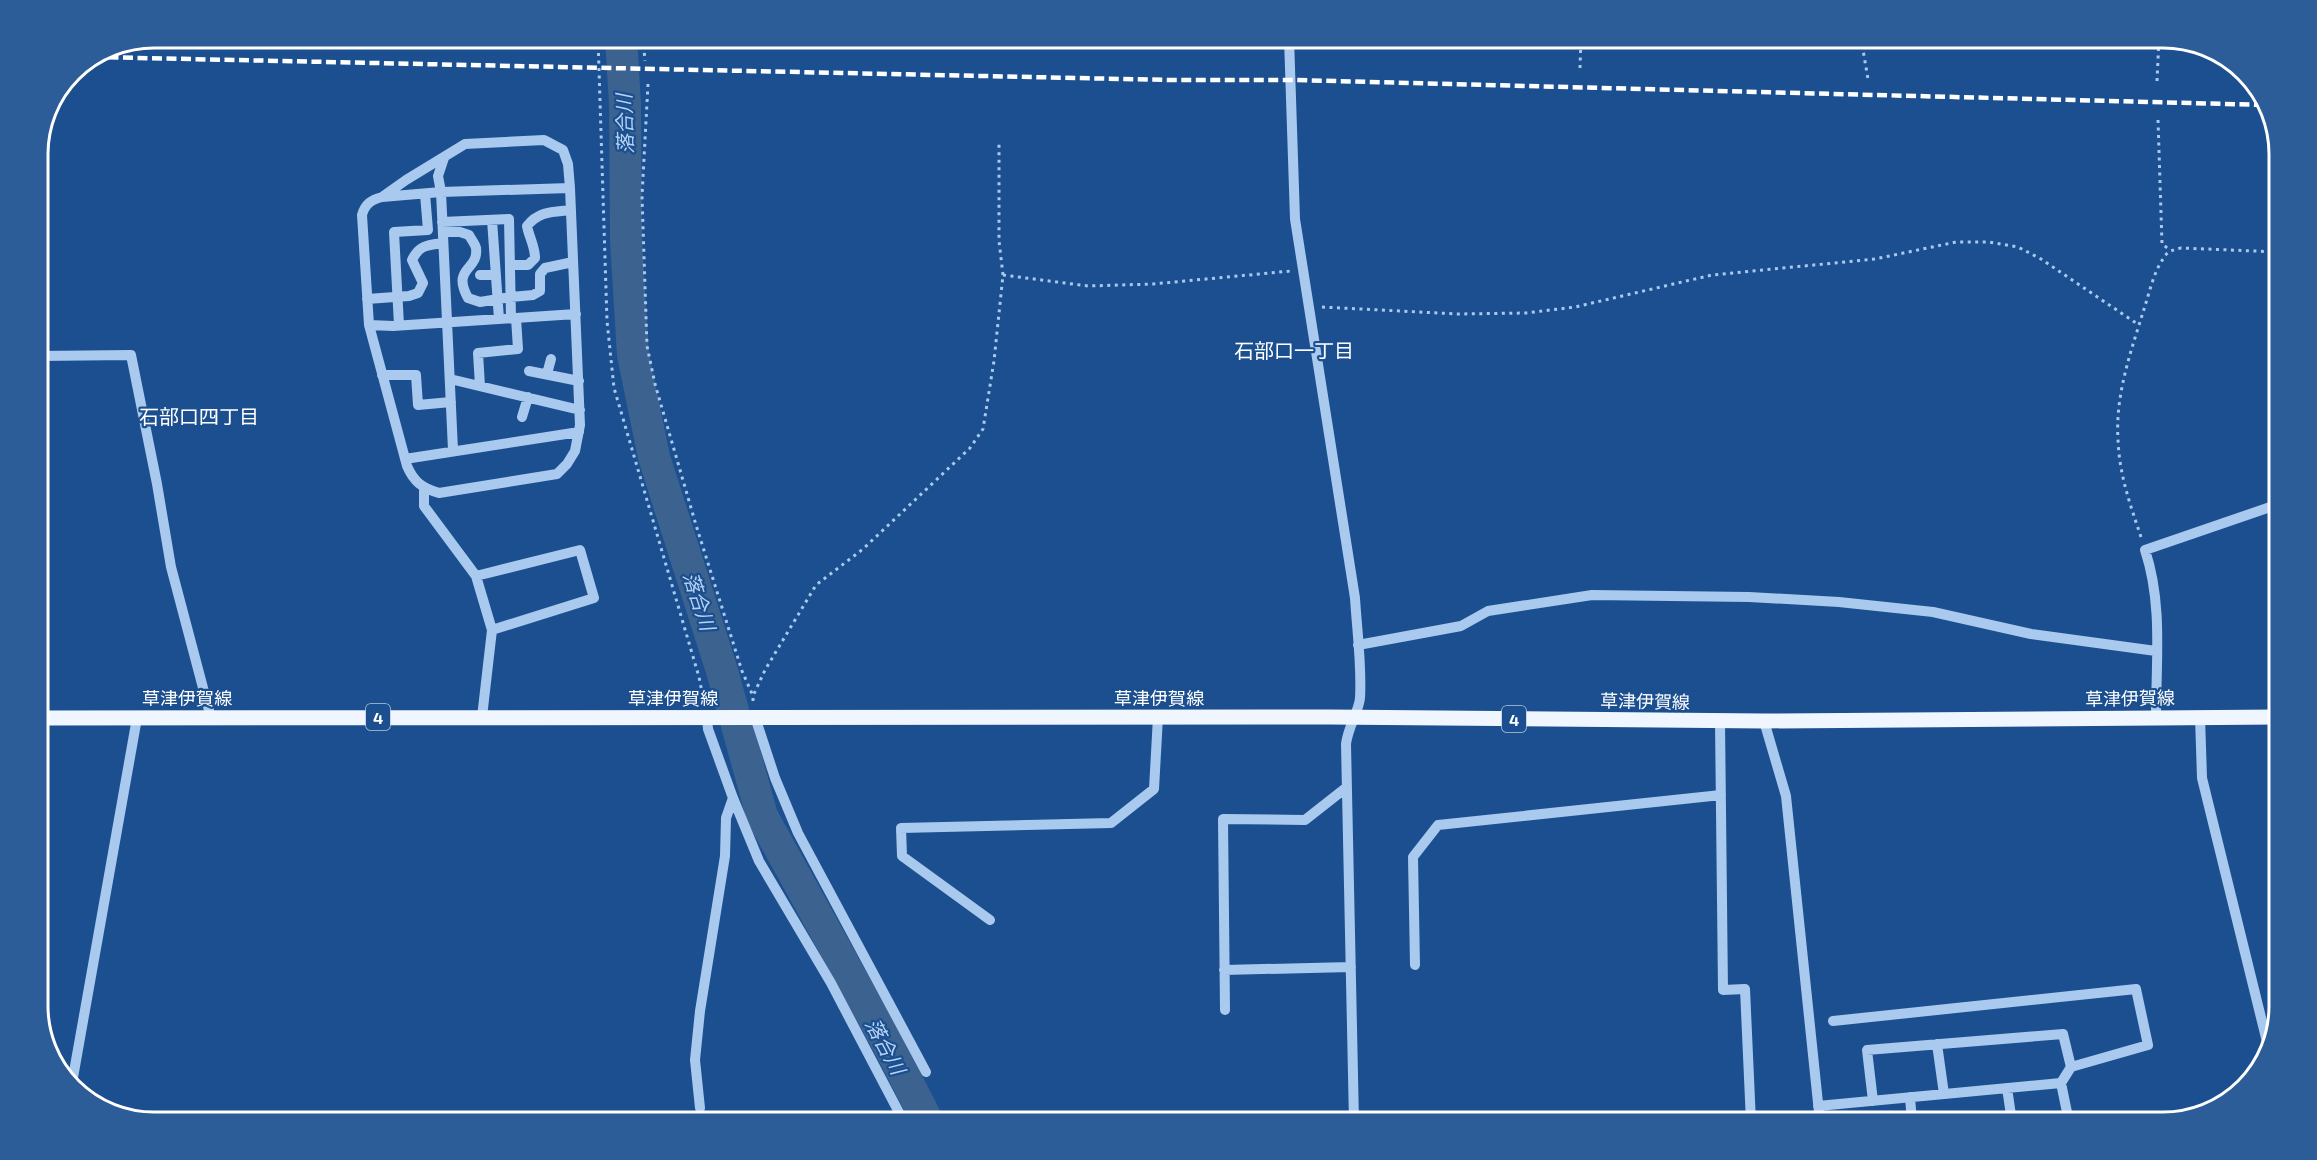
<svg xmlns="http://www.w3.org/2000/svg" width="2317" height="1160" viewBox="0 0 2317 1160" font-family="'Exo 2','Noto Sans JP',sans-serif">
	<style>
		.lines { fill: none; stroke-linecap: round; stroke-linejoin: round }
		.river { stroke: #3c6290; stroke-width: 32 }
		.path { stroke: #a9c9ee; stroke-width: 3; stroke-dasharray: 3 4.5; stroke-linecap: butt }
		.minor { stroke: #a9c9ee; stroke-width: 10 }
		.major { stroke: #f0f6ff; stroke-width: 15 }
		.rail { stroke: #fff; stroke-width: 4.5; stroke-dasharray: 10 4.5; stroke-linecap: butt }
		.labels { text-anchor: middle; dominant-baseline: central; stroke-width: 4.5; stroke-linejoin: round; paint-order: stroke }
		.shield { fill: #1b4f8f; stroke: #bbcadd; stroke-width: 1.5 }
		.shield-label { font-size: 16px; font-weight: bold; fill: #fff }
		.street-label { font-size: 18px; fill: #fff; stroke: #1b4f8f }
		.water-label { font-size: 20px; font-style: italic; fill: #b5d3f5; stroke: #1b4f8f }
		.neighbourhood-label { font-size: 20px; fill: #fff; stroke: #1b4f8f }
		.rim { fill: none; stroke: #fff; stroke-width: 3 }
	</style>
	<rect width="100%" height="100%" fill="#1b4f8f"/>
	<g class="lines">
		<!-- river -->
		<path class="river" d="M621 38 625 104 626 240 633 355 654 457 722 671 762 816 889 1046 928 1122"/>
		<!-- path -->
		<path class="path" d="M598 38 607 321 614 388 699 677 704 703
			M643 38 645 61
			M1861 38 1868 79
			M1580 68 1581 38
			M2157 81 2159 38
			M648 84 642 196 647 346 655 384 696 525 742 671 753 696
			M2158 120 2162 244 2170 250
			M1003 275 1088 286 1153 284 1291 271
			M1322 307 1458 314 1526 313 1575 307 1712 275 1875 259 1956 242H1989L2018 247 2041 259 2139 325
			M2141 537C2130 504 2119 474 2118 439 2115 394 2132 348 2145 306 2150 290 2154 272 2163 259 2167 251 2173 250 2181 248L2279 252
			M753 701V696L765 670 816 585 863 549 970 448 983 429 994 361 1003 275 999 241V143"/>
		<!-- minor -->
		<path class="minor" d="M1289 38 1295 219 1355 598C1357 631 1362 666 1360 698 1359 711 1348 727 1346 744L1354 1122
			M444 158 438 176 441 192 453 450
			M382 197 406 180 465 144 544 140 563 150 568 164 570 188 580 425 575 451 567 464 557 474 439 493C422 488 414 482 407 466L369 325 362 215C365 204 371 200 382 197L441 192 570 188
			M492 220 499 319
			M442 222 509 219 511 318
			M443 232H460L469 235C471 239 475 244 476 248 479 271 451 267 468 298L480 302 511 297 533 295 540 291V274L545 268 573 262
			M510 265H528L535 258C535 246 529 237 527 226 539 211 552 212 571 210
			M480 275H496
			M367 299 409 296 418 293 423 283 412 260C419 245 428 245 443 243
			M369 325 393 326 576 314
			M399 325 394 232 428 230 425 194
			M38 356 131 355 157 484 171 567 211 718
			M529 371 579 381
			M547 374 551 359
			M382 375H416L418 405 451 402
			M450 379 580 410
			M480 386 478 353 518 349 516 318
			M522 417 528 397
			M405 459 579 432
			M424 488V506L476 576 492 630 482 717
			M476 576 580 550 594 598 492 630
			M1358 645 1461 626 1488 611 1592 595 1749 597 1839 602 1933 612 2031 634 2156 651
			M707 717 708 729 733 798 759 861 831 983 904 1122
			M755 717 775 778 798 833 926 1072
			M2156 717C2156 661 2163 604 2145 550L2279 504
			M2200 717 2202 778 2269 1050
			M1720 721 1723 990 1745 989 1751 1122
			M1764 721 1786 796 1820 1122
			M990 920 902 856 901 828 1111 823 1154 789 1158 717
			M1415 965 1413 857 1438 825 1721 795
			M1224 970 1351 967
			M1225 1010 1223 819 1305 820 1347 787
			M1833 1021 2136 989 2148 1045 2071 1067
			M1937 1044 1944 1094
			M72 1083 137 718
			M2007 1088 2012 1122
			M1910 1097 1912 1122
			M1873 1101 1867 1050 2063 1034 2071 1067 2061 1083
			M1818 1106 2061 1083 2069 1122
			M700 1108 695 1060 700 1011 725 856 726 818 733 798"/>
		<!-- major -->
		<path class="major" d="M38 718 1329 717 1764 721 2279 717"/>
		<!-- rail -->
		<path class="rail" d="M94 57 1170 80H1295L2265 105"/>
	</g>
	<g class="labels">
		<!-- shield labels -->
		<g class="shield">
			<rect x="366" y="704" width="24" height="26" rx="4.5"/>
			<rect x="1502" y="706" width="24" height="26" rx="4.5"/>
		</g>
		<g class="shield-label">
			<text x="378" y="717">4</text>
			<text x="1514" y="719">4</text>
		</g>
		<!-- street labels -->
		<g class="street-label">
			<text x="187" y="698">草津伊賀線</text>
			<text x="673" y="698">草津伊賀線</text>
			<text x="1159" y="698">草津伊賀線</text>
			<text transform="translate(2130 698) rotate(-1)">草津伊賀線</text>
			<text transform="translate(1645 701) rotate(1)">草津伊賀線</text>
		</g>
		<!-- water labels -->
		<g class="water-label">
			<text transform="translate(624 124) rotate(-92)">落合川</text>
			<text transform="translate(700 601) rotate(72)">落合川</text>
			<text transform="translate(886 1046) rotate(62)">落合川</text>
		</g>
		<!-- neighbourhood labels -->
		<g class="neighbourhood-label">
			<text x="1294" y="350">石部口一丁目</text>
			<text x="199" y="416">石部口四丁目</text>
		</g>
	</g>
	<!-- crop -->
	<path d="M0 0H2317V1160H0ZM154 48H2163A106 106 0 0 1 2269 154V1006A106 106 0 0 1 2163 1112H154A106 106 0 0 1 48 1006V154A106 106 0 0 1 154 48Z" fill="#2d5d98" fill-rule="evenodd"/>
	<path class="rim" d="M154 48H2163A106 106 0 0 1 2269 154V1006A106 106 0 0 1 2163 1112H154A106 106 0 0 1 48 1006V154A106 106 0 0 1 154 48Z"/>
</svg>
